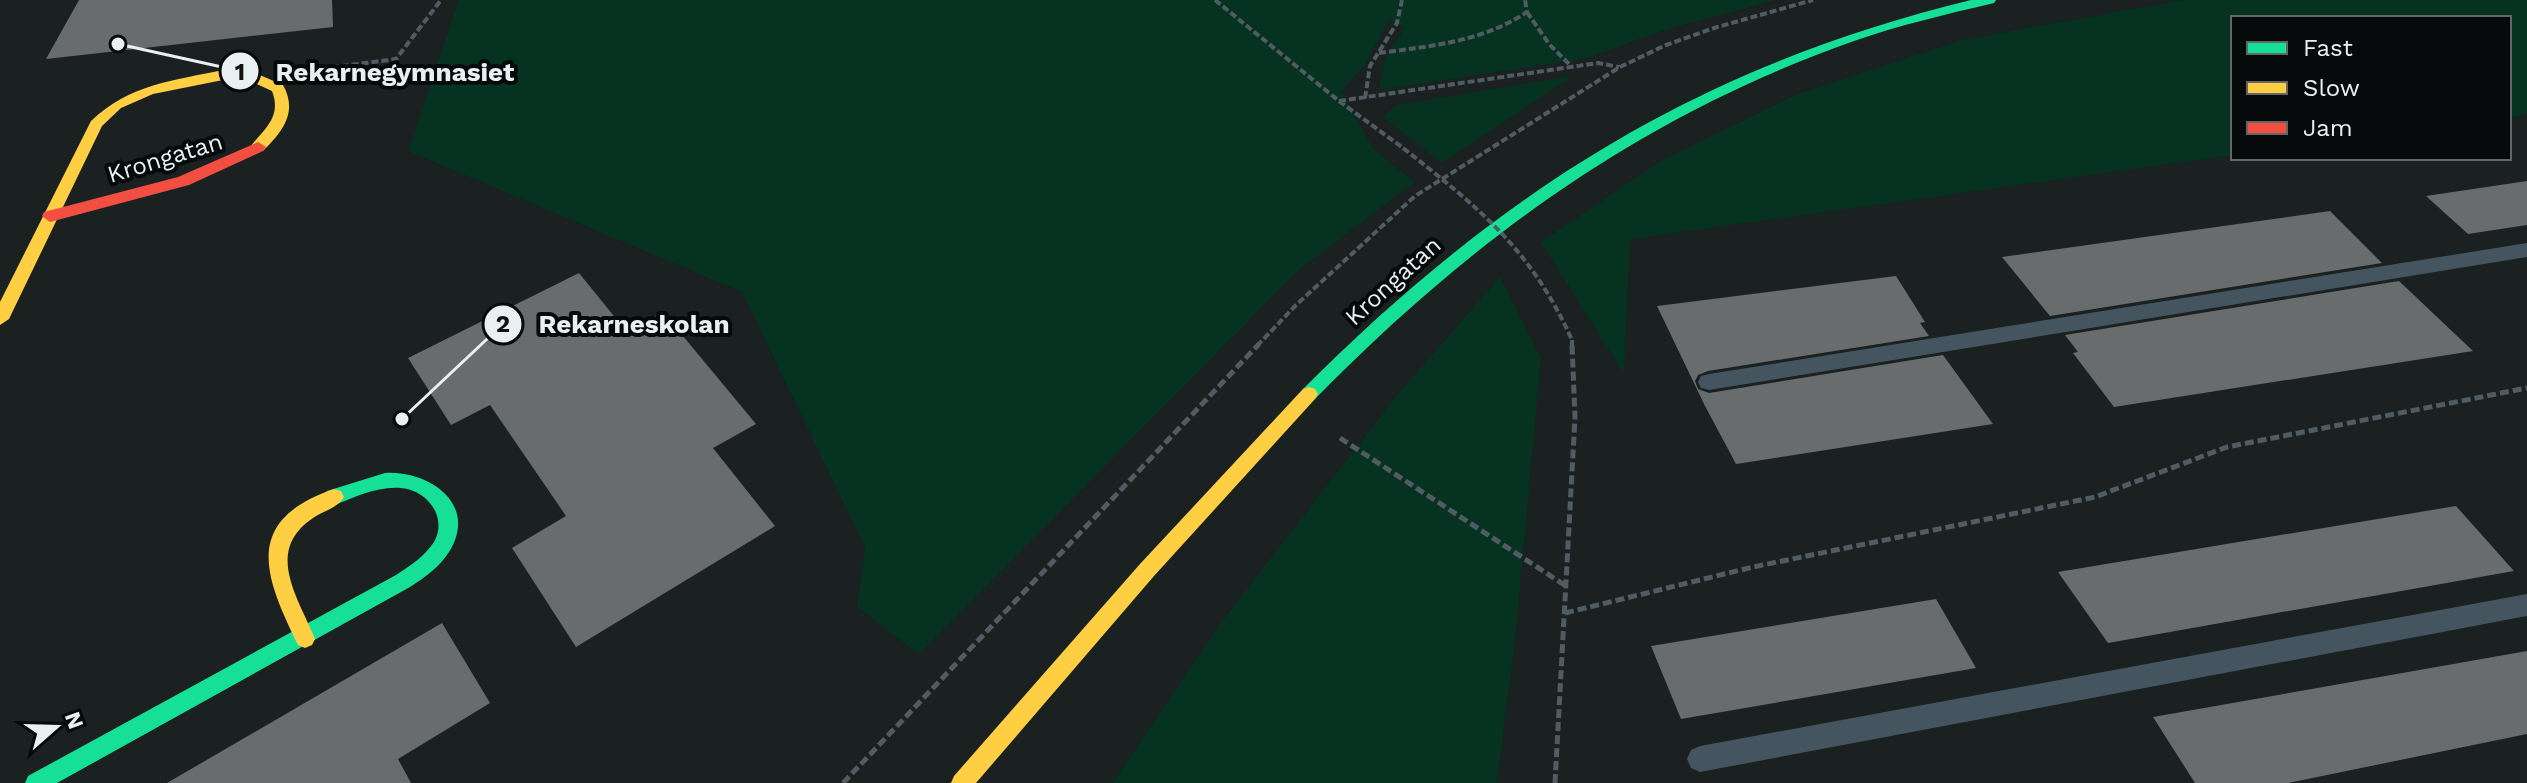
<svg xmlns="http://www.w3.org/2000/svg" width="2527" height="783" viewBox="0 0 2527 783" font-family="'Work Sans',sans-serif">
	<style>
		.green { fill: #063221 }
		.building { fill: #696c6d }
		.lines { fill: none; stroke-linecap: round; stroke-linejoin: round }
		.path-far1 { stroke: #515c62; stroke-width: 4; stroke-dasharray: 7 3; stroke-linecap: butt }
		.path { stroke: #515c62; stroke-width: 5; stroke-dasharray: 9 4; stroke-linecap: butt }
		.lane { fill: #44555f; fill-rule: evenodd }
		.fast { fill: #16e098; fill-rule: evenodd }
		.slow { fill: #ffcf43; fill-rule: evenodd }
		.jam { fill: #f24e42; fill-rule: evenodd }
		.path-bridge { stroke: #515c62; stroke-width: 4; stroke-dasharray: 7 3; stroke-linecap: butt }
		.labels { text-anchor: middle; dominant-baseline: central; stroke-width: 8; stroke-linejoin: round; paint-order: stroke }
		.street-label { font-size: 24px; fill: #eaeff1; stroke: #070a0b }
		.leader { fill: none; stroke: #eaeff1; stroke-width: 3 }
		.callout-dot { fill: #eaeff1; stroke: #070a0b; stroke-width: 3 }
		.mark-label { font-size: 24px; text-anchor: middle; font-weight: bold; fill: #111 }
		.callout-label { font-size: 26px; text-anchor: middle; font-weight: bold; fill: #eaeff1; stroke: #070a0b; stroke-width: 8; stroke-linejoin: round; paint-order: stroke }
	</style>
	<rect width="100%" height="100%" fill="#1b2021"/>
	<!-- green -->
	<path class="green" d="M459 0H1776L1661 31 1588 58 1379 90 1384 61 1405 27 1389 20 1365 65 1341 92 1374 150 1415 182 1298 271 919 654 857 607 865 547 742 292 408 151Z
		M2184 0H2527V114L2509 117V18H2233V155L1630 239 1624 374 1541 242 1659 162 1795 95 1962 40Z
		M1573 76 1442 163 1383 117 1396 105Z
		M1500 277 1541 359 1515 641 1497 783H1113L1219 625 1398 394Z"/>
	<!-- building -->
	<path class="building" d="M79 0H332L333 27 46 59Z
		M2527 181V225L2468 234 2426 196Z
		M2330 211 2382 263 2050 316 2002 257Z
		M579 273 626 331 663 312 756 424 713 448 775 526 576 647 512 548 566 516 490 405 451 425 408 358Z
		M1896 276 1925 322 1920 323 1929 336 1708 371 1698 375 1695 381 1698 389 1709 393 1943 355 1993 424 1736 464 1705 406 1657 306Z
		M2399 281 2473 351 2114 407 2073 353 2078 352 2065 335Z
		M2456 506 2514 571 2108 643 2058 572Z
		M1936 599 1976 668 1681 719 1651 646Z
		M442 623 490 703 398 759 411 783H167Z
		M2527 651V734L2288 783H2195L2153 717Z"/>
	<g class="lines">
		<!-- path-far1 -->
		<path class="path-far1" d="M1215 0 1339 101 1403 148
			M1527 12 1549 44 1572 67
			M1379 53C1431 46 1482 42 1527 12L1525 0
			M312 70 396 59 441 0
			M1365 98 1370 66 1397 23 1402 0
			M1339 101 1598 63 1619 67
			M1572 340V346
			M1257 346 1296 305 1415 196 1620 67 1666 45 1714 28 1813 0"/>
		<!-- path -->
		<path class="path" d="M1340 438 1566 586
			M1565 613 1753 567 2095 497 2227 447 2527 388
			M843 783 1259 344
			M1555 783 1575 417 1572 344"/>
		<!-- lane -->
		<path class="lane" d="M2527 243V257L1709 390 1701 388 1698 382 1701 376 1709 374Z
			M2527 594V616L1700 772 1691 768 1687 759 1691 750 1700 746Z"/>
		<!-- fast -->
		<path class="fast" d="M1971 0H1996L1994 3C1947 14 1900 25 1854 41 1641 116 1472 239 1315 399H1303L1300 394 1303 389C1501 191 1697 67 1971 0Z
			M385 473C420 470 469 495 456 537 449 560 429 575 410 587L57 783H25L28 776 396 575C410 566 425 556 434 542 448 517 427 490 401 488 377 486 356 497 334 505L327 503 324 497 327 491Z"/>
		<!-- slow -->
		<path class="slow" d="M223 70 253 72 283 85C298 112 283 131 263 151H253L250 147C265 128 282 117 272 91L250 81 223 80 153 94 121 108 102 126 9 319 0 325V302L91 121C130 84 172 81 223 70Z
			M1309 387 1315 389 1318 394 1315 399 1154 576 976 783H951L954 776 1140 564 1303 389Z
			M334 489 341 491 344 497C338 508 323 511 313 518 264 551 298 597 315 639L312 645 305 648 298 645C265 577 241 521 334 489Z"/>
		<!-- jam -->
		<path class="jam" d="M258 142 266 147 263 151 189 185 50 222 42 216 44 212 178 177Z"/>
		<!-- path-bridge -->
		<path class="path-bridge" d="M1403 148C1479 208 1531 249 1572 340"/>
	</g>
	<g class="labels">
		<!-- street labels -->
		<g class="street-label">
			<text transform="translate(165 158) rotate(-17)">Krongatan</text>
			<text transform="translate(1393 281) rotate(-42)">Krongatan</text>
		</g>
	</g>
	<!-- callouts -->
	<path class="leader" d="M118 44L240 71M402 419L503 324"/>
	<g class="callout-dot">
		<circle cx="118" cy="44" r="8"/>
		<circle cx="402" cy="419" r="8"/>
		<circle cx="240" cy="71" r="20"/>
		<circle cx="503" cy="324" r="20"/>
	</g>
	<g class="mark-label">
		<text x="240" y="80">1</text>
		<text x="503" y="332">2</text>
	</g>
	<g class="callout-label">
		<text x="395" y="81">Rekarnegymnasiet</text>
		<text x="634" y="333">Rekarneskolan</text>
	</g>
	<!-- legend -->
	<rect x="2231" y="16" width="280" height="144" fill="#070a0b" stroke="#626667" stroke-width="2"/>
	<rect x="2247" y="42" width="40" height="12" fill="#16e098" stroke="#626667" stroke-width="2"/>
	<text x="2303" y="56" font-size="24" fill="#eaeff1">Fast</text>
	<rect x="2247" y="82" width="40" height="12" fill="#ffcf43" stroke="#626667" stroke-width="2"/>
	<text x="2303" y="96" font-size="24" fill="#eaeff1">Slow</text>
	<rect x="2247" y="122" width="40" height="12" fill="#f24e42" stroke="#626667" stroke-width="2"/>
	<text x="2303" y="136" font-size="24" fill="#eaeff1">Jam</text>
	<!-- north arrow -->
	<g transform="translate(56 727) rotate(70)" stroke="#070a0b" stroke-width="6" paint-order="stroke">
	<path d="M0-6L14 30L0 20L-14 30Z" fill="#eaeff1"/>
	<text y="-12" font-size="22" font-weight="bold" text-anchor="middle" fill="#eaeff1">N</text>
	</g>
</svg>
